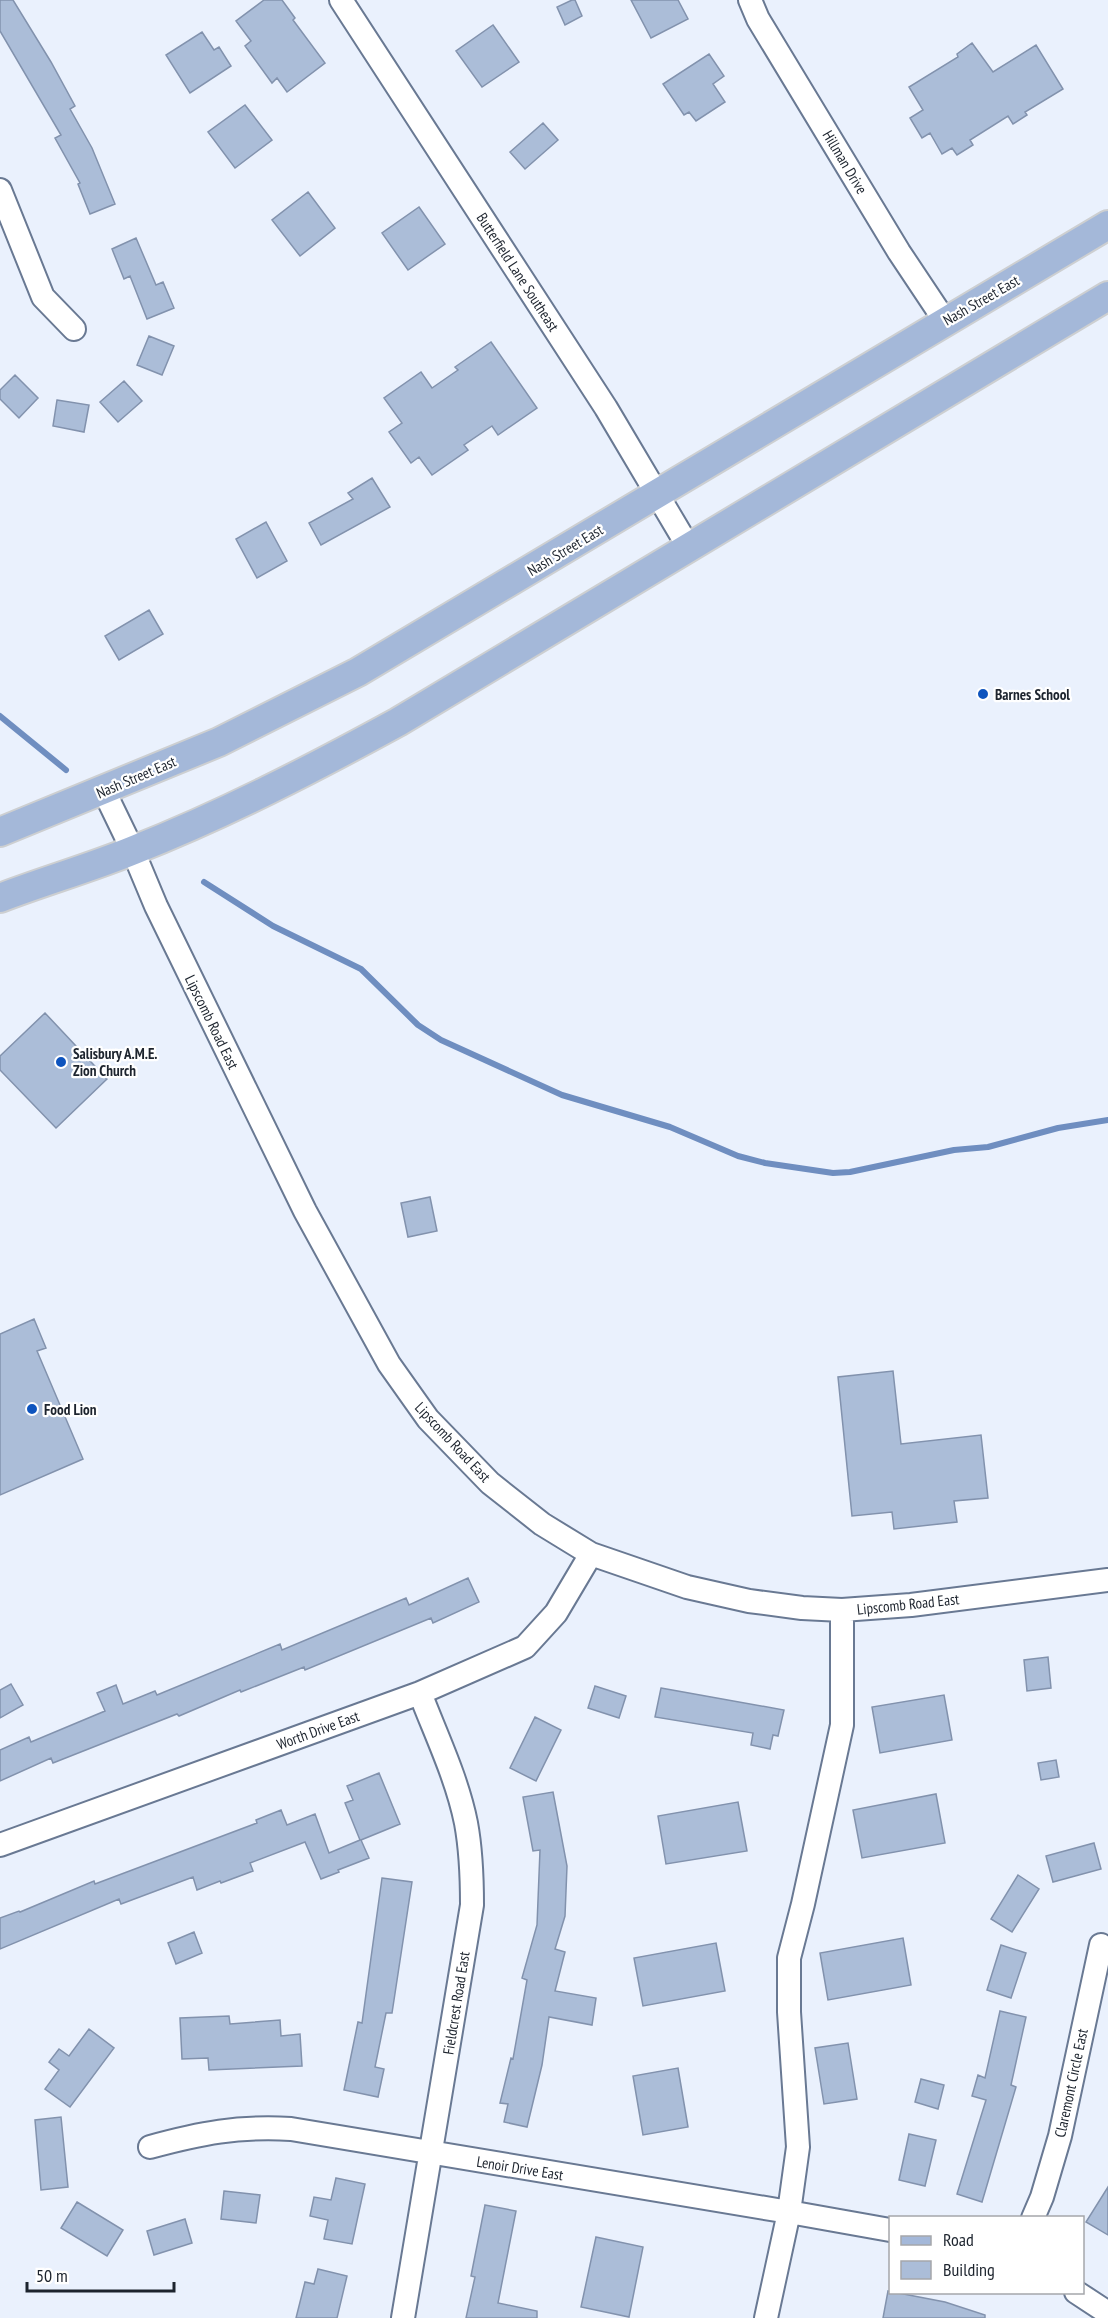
<svg xmlns="http://www.w3.org/2000/svg" width="1108" height="2318" viewBox="0 0 1108 2318" font-family="'PT Sans Narrow',sans-serif">
	<style>
		.lines { fill: none; stroke-linecap: round; stroke-linejoin: round }
		.stream { stroke: #6f8ec0; stroke-width: 6 }
		.building { fill: #abbdd8; stroke: #8292ad; stroke-width: 1.5 }
		.minor-casing { stroke: #697993; stroke-width: 26 }
		.major-casing { stroke: #cdcfd1; stroke-width: 32 }
		.minor { stroke: #fff; stroke-width: 22 }
		.major { stroke: #a4b8d9; stroke-width: 28 }
		.poi-dot { fill: #0e54be; stroke: #fff; stroke-width: 2 }
		.labels { text-anchor: middle; dominant-baseline: central; stroke-width: 4.5; stroke-linejoin: round; paint-order: stroke }
		.street-label { font-size: 15px; fill: #1d242e; stroke: #fff }
		.poi-label { font-size: 15px; font-weight: bold; fill: #1d242e; stroke: #fff; text-anchor: start }
	</style>
	<rect width="100%" height="100%" fill="#eaf1fd"/>
	<g class="lines">
		<!-- stream -->
		<path class="stream" d="M0 716 66 770
			M204 882 273 926 361 969 418 1025 441 1040 562 1095 670 1127 738 1156 765 1163 833 1173 850 1172 954 1150 988 1147 1058 1128 1108 1120"/>
	</g>
	<!-- building -->
	<path class="building" d="M0 0H13L51 62 75 106 70 109 92 148 115 204 90 214 78 184 80 183 55 138 61 135 0 31Z
		M264 0H282L295 18 293 20 325 63 287 92 277 78 272 83 245 46 251 41 236 21Z
		M572 0H575L582 16 565 25 557 7Z
		M631 0H678L688 19 651 38Z
		M493 25 519 62 482 87 456 51Z
		M202 32 214 50 219 47 231 66 190 93 166 55Z
		M972 43 993 72 1036 45 1063 89 1025 112 1027 115 1013 124 1008 116 970 140 973 145 957 155 952 148 942 154 930 133 922 138 910 118 923 110 909 87 958 57 957 54Z
		M709 54 724 76 713 84 725 102 696 121 689 112 684 115 663 84Z
		M245 105 272 140 235 168 208 132Z
		M543 123 558 140 525 169 510 152Z
		M308 192 335 228 300 256 272 220Z
		M419 207 445 244 408 270 382 233Z
		M136 238 156 285 163 282 174 308 147 319 130 276 124 279 112 249Z
		M149 336 174 346 162 375 137 365Z
		M491 342 537 408 498 435 492 426 464 445 468 450 432 475 419 457 411 463 389 432 402 423 384 398 421 372 432 388 458 370 455 367Z
		M15 375 38 398 19 418 0 399V390Z
		M124 381 142 401 118 422 100 402Z
		M57 400 89 405 84 432 53 426Z
		M372 478 390 507 321 545 309 523 353 499 348 493Z
		M266 522 287 561 257 578 236 539Z
		M149 610 163 634 119 660 105 636Z
		M45 1013 107 1079 56 1128 0 1070V1056Z
		M430 1197 437 1231 408 1237 401 1203Z
		M34 1319 46 1348 37 1351 83 1459 0 1495V1334Z
		M893 1371 901 1444 981 1435 988 1498 954 1501 957 1522 894 1529 892 1512 852 1516 838 1377Z
		M468 1578 479 1602 433 1623 431 1618 305 1670 304 1667 241 1692 240 1690 179 1716 177 1714 53 1763 51 1758 0 1781V1750L29 1737 31 1742 105 1711 97 1693 116 1685 123 1704 155 1691 157 1695 280 1644 282 1650 406 1598 409 1605Z
		M1048 1657 1051 1688 1027 1691 1024 1660Z
		M11 1684 23 1705 0 1718V1690Z
		M595 1686 626 1696 619 1718 588 1708Z
		M661 1688 784 1710 778 1736 773 1735 770 1749 751 1745 753 1733 655 1717Z
		M944 1695 952 1740 880 1753 872 1707Z
		M535 1717 561 1730 536 1781 510 1768Z
		M1056 1760 1059 1777 1041 1780 1038 1763Z
		M379 1773 400 1824 361 1840 369 1858 338 1870 339 1872 321 1879 305 1842 250 1863 253 1871 221 1883 220 1881 197 1890 193 1877 121 1904 119 1899 0 1949V1918L19 1911 20 1912 94 1881 95 1884 257 1823 256 1820 281 1810 287 1825 315 1814 329 1853 360 1840 345 1803 353 1800 347 1786Z
		M553 1792 567 1866 565 1916 555 1949 565 1952 555 1991 596 1998 592 2025 549 2017 542 2065 527 2127 504 2122 508 2104 500 2103 511 2058 513 2059 527 1980 522 1978 537 1925 540 1850 533 1851 523 1797Z
		M936 1794 945 1843 862 1858 853 1810Z
		M738 1802 747 1851 666 1864 658 1816Z
		M1094 1843 1101 1869 1053 1882 1046 1856Z
		M1018 1875 1039 1889 1012 1932 991 1919Z
		M382 1878 412 1882 392 2013H386L375 2067 384 2069 378 2097 344 2090 358 2022 362 2023Z
		M194 1932 202 1953 176 1964 168 1943Z
		M903 1938 911 1985 828 2000 820 1953Z
		M716 1943 725 1991 643 2006 634 1958Z
		M1001 1945 1026 1953 1011 1998 987 1990Z
		M1000 2011 1026 2017 1011 2085 1016 2087 982 2202 957 2194 986 2100 972 2096 978 2075 985 2078Z
		M229 2016 230 2024 280 2020 281 2036 300 2034 302 2066 209 2070 208 2058 182 2059 180 2018Z
		M89 2029 114 2048 70 2107 45 2089 59 2070 49 2062 59 2049 69 2056Z
		M848 2043 857 2099 824 2104 815 2048Z
		M678 2068 688 2127 643 2135 633 2076Z
		M921 2079 944 2085 938 2109 915 2102Z
		M61 2117 68 2187 41 2190 35 2120Z
		M909 2134 936 2140 925 2186 899 2180Z
		M336 2178 365 2184 352 2244 324 2239 328 2220 310 2216 314 2197 331 2200Z
		M1108 2187V2235L1086 2222Z
		M224 2191 260 2195 256 2223 221 2219Z
		M77 2202 123 2230 107 2256 61 2228Z
		M485 2205 516 2211 498 2303 537 2311V2318H466L475 2277 471 2276Z
		M185 2219 192 2243 154 2255 147 2231Z
		M596 2237 643 2247 629 2317 581 2307Z
		M318 2269 347 2276 337 2318H296L305 2282 314 2284Z
		M888 2291 945 2302 985 2315V2318H883Z"/>
	<g class="lines">
		<defs>
			<path id="minor" d="M341 0 606 408 689 548
				M750 0 758 19 899 252 945 321
				M0 190 43 297 74 329
				M104 791 133 851 156 906 305 1211 389 1364 428 1419 490 1483 542 1524 591 1554 687 1587 749 1601 802 1608 842 1610 911 1605 1108 1580
				M0 1845 420 1693 525 1647 556 1613 591 1554
				M150 2147C201 2133 238 2126 291 2129L789 2212 890 2230
				M1033 2218 1042 2197 1060 2136 1101 1945
				M1076 2292 1108 2313
				M403 2318 472 1905C472 1877 471 1850 466 1823 457 1778 436 1735 420 1693
				M766 2318 789 2212 798 2147 789 2012V1958L803 1904 842 1725V1610"/>
			<path id="major" d="M0 832 219 742 358 672 1108 225
				M0 898C44 881 90 868 134 850 225 814 312 769 398 722L1108 296"/>
		</defs>
		<!-- minor casing -->
		<use href="#minor" class="minor-casing"/>
		<!-- major casing -->
		<use href="#major" class="major-casing"/>
		<!-- minor -->
		<use href="#minor" class="minor"/>
		<!-- major -->
		<use href="#major" class="major"/>
	</g>
	<!-- markers -->
	<g class="poi-dot">
		<circle cx="983" cy="694" r="6"/>
		<circle cx="61" cy="1062" r="6"/>
		<circle cx="32" cy="1409" r="6"/>
	</g>
	<g class="labels">
		<!-- street labels -->
		<g class="street-label">
			<text transform="translate(845 162) rotate(59)">Hillman Drive</text>
			<text transform="translate(518 272) rotate(57)">Butterfield Lane Southeast</text>
			<text transform="translate(981 300) rotate(-30)">Nash Street East</text>
			<text transform="translate(565 550) rotate(-31)">Nash Street East</text>
			<text transform="translate(136 777) rotate(-23)">Nash Street East</text>
			<text transform="translate(212 1022) rotate(64)">Lipscomb Road East</text>
			<text transform="translate(453 1442) rotate(47)">Lipscomb Road East</text>
			<text transform="translate(908 1604) rotate(-6)">Lipscomb Road East</text>
			<text transform="translate(318 1730) rotate(-20)">Worth Drive East</text>
			<text transform="translate(456 2003) rotate(-81)">Fieldcrest Road East</text>
			<text transform="translate(1071 2083) rotate(-78)">Claremont Circle East</text>
			<text transform="translate(520 2168) rotate(9)">Lenoir Drive East</text>
		</g>
		<!-- poi labels -->
		<g class="poi-label">
			<text x="995" y="694">Barnes School</text>
			<text x="73" y="1053">Salisbury A.M.E.<tspan x="73" dy="17">Zion Church</tspan></text>
			<text x="44" y="1409">Food Lion</text>
		</g>
	</g>
	<!-- legend -->
	<rect x="889" y="2216" width="195" height="78" fill="#ffffff" stroke="#a5a7ab" stroke-width="1.5"/>
	<rect x="901" y="2236" width="30" height="9" fill="#a4b8d9" stroke="#a5a7ab" stroke-width="1.5"/>
	<text x="943" y="2246" font-size="18" fill="#1d242e">Road</text>
	<rect x="901" y="2261" width="30" height="18" fill="#abbdd8" stroke="#a5a7ab" stroke-width="1.5"/>
	<text x="943" y="2276" font-size="18" fill="#1d242e">Building</text>
	<!-- scale -->
	<path d="M27 2282v9h147v-9" fill="none" stroke="#1d242e" stroke-width="3"/>
	<text x="36" y="2282" font-size="18" fill="#1d242e" stroke="#ffffff" stroke-width="4.5" paint-order="stroke">50 m</text>
</svg>
